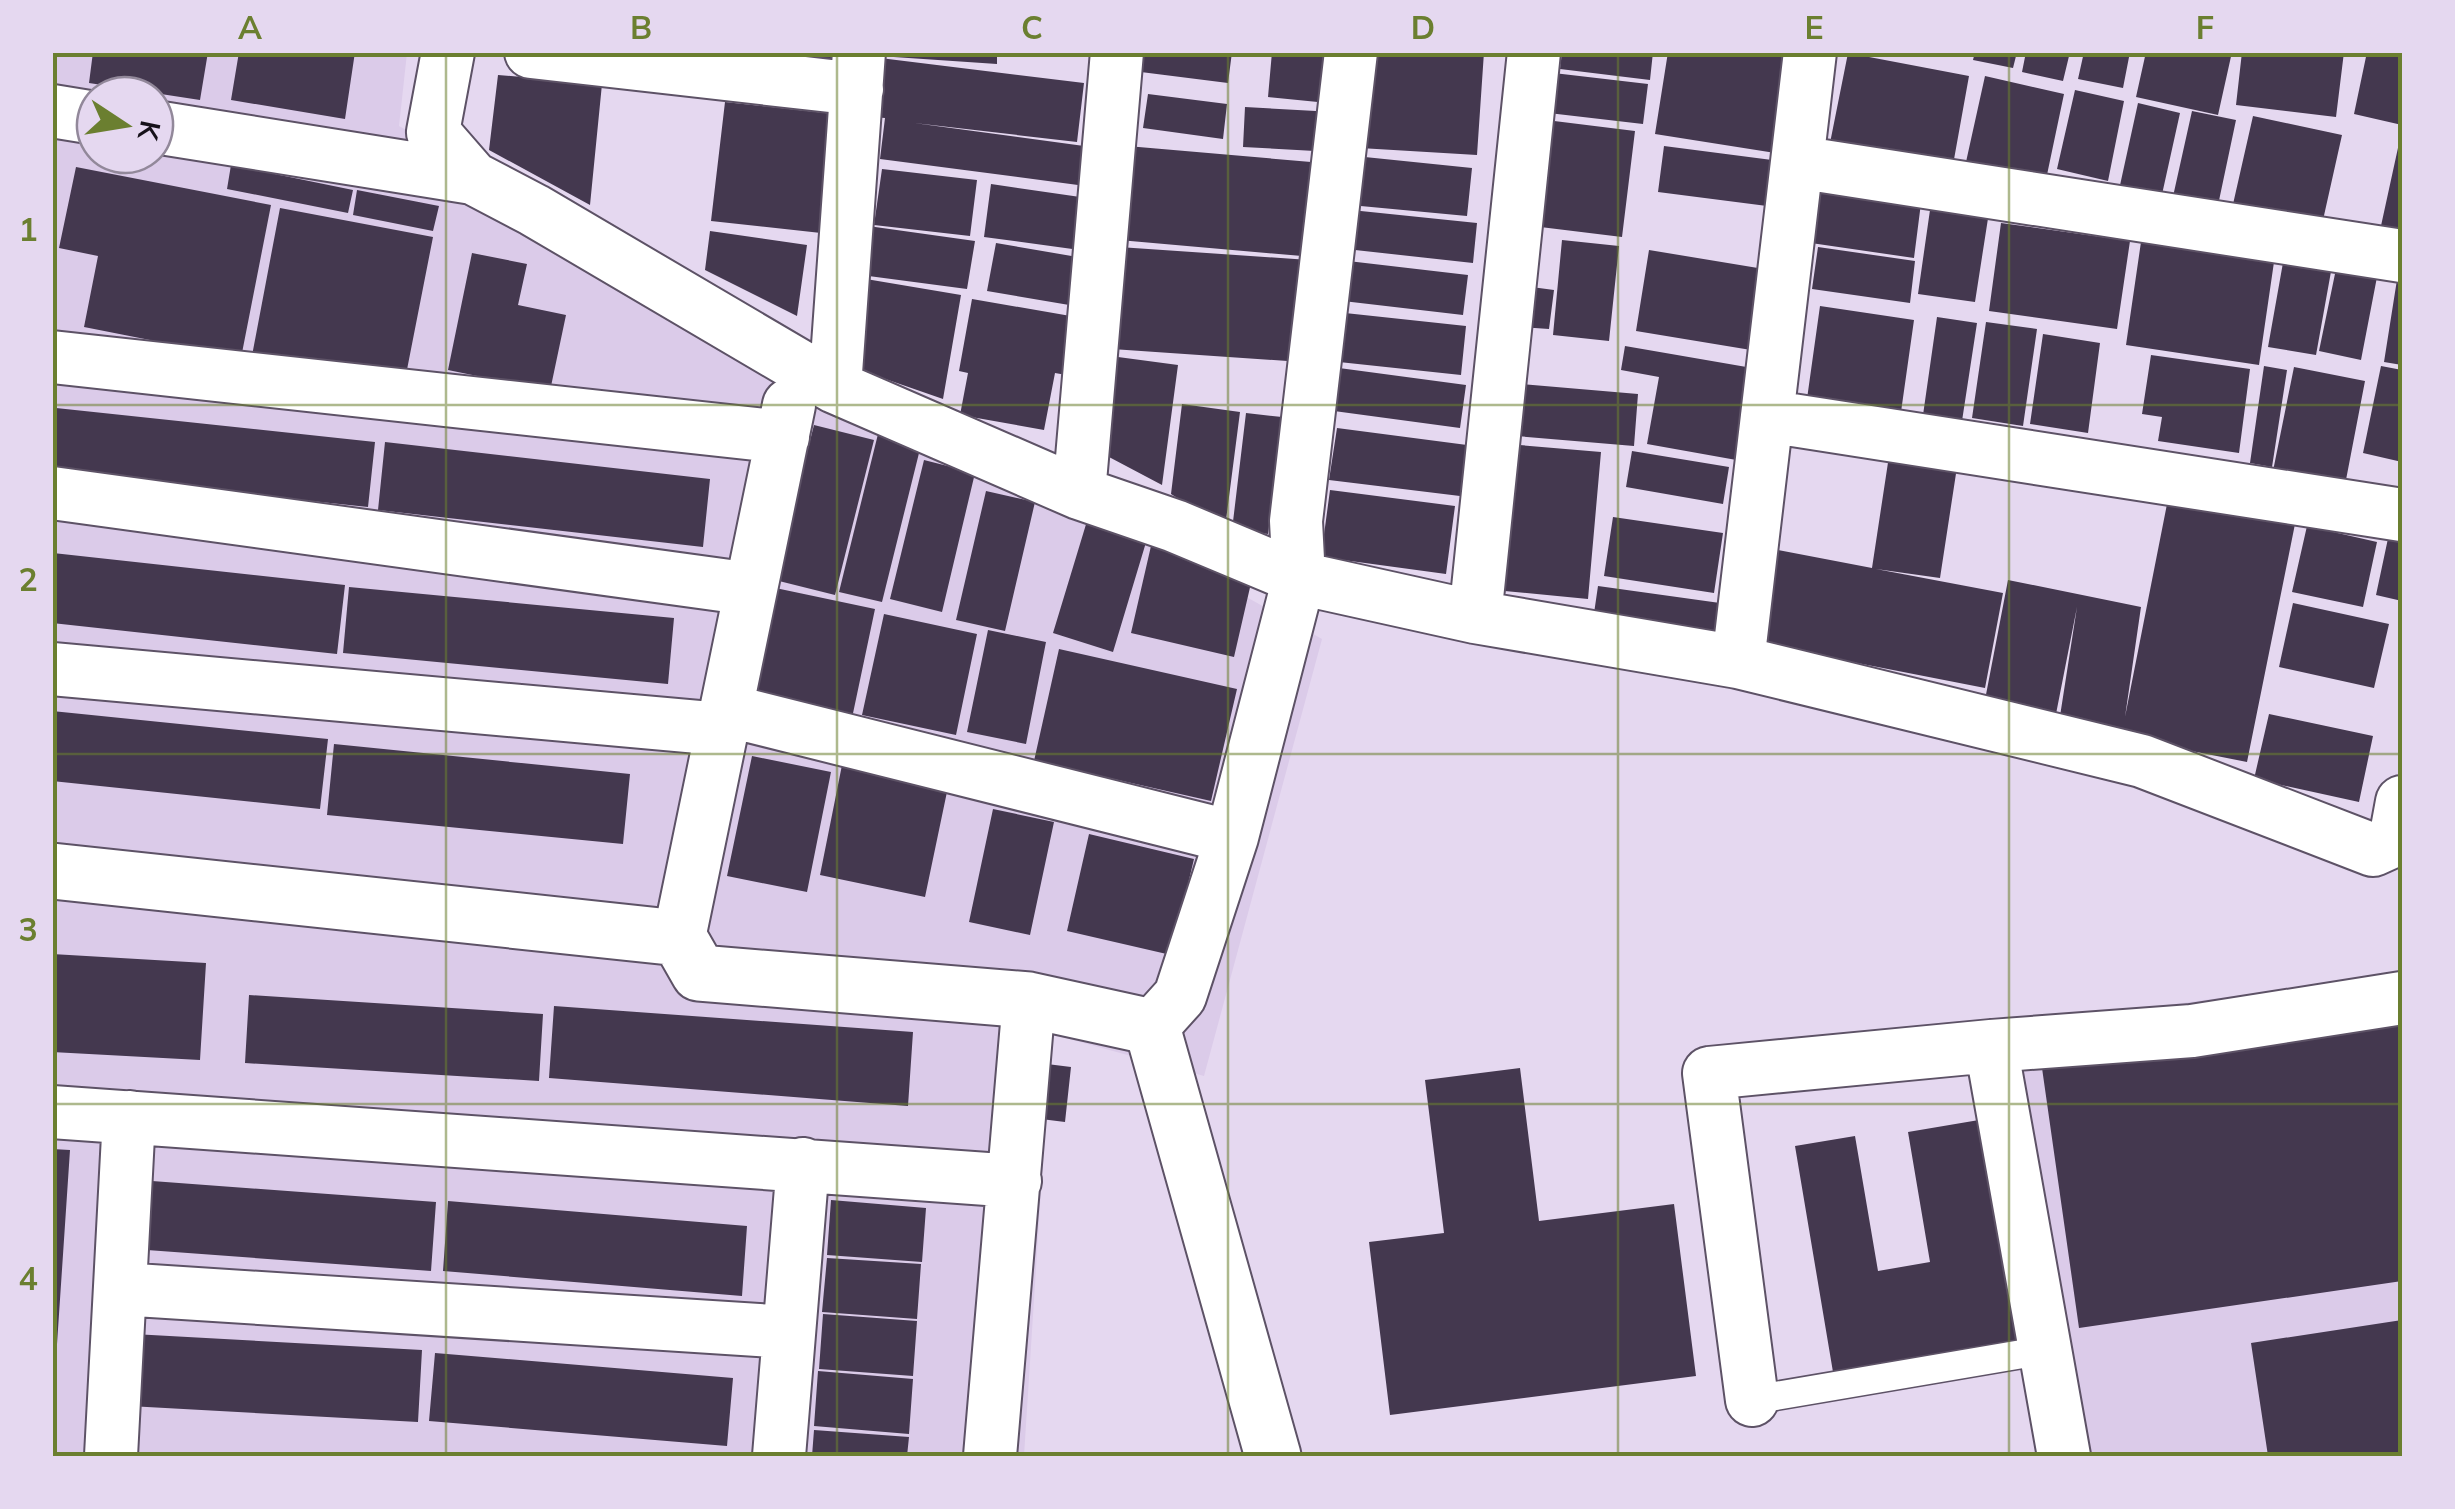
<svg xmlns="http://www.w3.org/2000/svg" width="2455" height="1509" viewBox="0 0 2455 1509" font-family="Mulish,sans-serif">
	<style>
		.built { fill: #dbcbe9; fill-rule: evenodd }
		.building { fill: #44384f }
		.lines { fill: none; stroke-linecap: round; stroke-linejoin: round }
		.service-casing { stroke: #5d5266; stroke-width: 31 }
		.minor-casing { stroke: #5d5266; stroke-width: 56 }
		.tertiary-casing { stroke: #5d5266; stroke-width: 59 }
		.service { stroke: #fff; stroke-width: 28 }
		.minor { stroke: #fff; stroke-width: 52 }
		.tertiary { stroke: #fff; stroke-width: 55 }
		.grid { fill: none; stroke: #6b7f30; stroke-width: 2.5; stroke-opacity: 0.55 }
		.neatline { fill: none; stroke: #6b7f30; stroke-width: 4 }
		.grid-label { font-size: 32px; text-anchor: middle; font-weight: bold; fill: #6b7f30 }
	</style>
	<rect width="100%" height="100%" fill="#e5d8f0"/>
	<!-- built -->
	<path class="built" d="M52 53H407L399 126 1322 639 1204 1076 1051 1034 1024 1456H53ZM95 95H155V155H95Z
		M2402 974V1456H2081L1999 1027Z"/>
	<!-- building -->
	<path class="building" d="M93 52H208L200 100 89 83Z
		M239 52H355L345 119 231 100Z
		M755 52H843L842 66Z
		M879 52H997V64L879 56Z
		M1128 52H1232L1228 83 1125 70Z
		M1272 52 1342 58 1338 104 1268 97Z
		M1367 52H1484L1477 155 1360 148Z
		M1562 52H1653L1650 80 1560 69Z
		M1668 52H1797L1782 154 1655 134Z
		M1975 52H2017L2013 68 1973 60Z
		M2026 52H2070L2063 81 2022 72Z
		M2084 52H2130L2123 88 2078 79Z
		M2146 52H2232L2218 115 2136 97Z
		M2242 52H2344L2336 117 2236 105Z
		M2367 52H2402V125L2354 114Z
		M1848 53 1969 76 1951 176 1828 153Z
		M880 58 1084 83 1077 142 914 123 1084 146 1078 185 880 159 885 118 873 117Z
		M1545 72 1648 84 1643 124 1540 112Z
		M498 75 602 84 590 205 489 150Z
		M1985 76 2064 94 2044 189 1964 171Z
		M2075 90 2124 101 2108 181 2057 169Z
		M1148 94 1227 104 1223 139 1143 128Z
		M725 102 834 114 821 233 711 221Z
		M2138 103 2180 113 2159 208 2117 199Z
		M1245 107 1334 112 1333 152 1243 147Z
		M2192 111 2236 120 2217 210 2172 201Z
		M2253 116 2342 135 2323 220 2231 213Z
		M1538 119 1635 131 1622 237 1524 225Z
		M2401 134H2402V241L2379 235Z
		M1127 146 1311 162 1302 256 1119 240Z
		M1664 146 1772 160 1767 206 1658 192Z
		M1355 156 1472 168 1467 216 1350 205Z
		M231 165 353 190 348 213 227 189Z
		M76 167 271 205 241 358 84 327 98 256 59 248Z
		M882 169 977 180 970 236 874 225Z
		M991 184 1094 199 1087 251 984 237Z
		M1819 189 1921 203 1914 258 1811 243Z
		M357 190 439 206 433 231 353 215Z
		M1931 203 1989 212 1975 302 1918 294Z
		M280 208 433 237 403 390 251 361Z
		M1351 210 1477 223 1473 263 1346 249Z
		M2001 223 2130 241 2117 329 1989 311Z
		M868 226 975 241 967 289 861 275Z
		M710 231 807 245 797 316 705 270Z
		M1562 240 1619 246 1609 341 1553 335Z
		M2141 242 2274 262 2259 365 2126 345Z
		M996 243 1089 259 1081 307 987 291Z
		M1119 247 1309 260 1302 362 1112 349Z
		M1818 247 1915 261 1910 303 1812 289Z
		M1649 250 1770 270 1757 351 1636 331Z
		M472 253 527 264 518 305 566 315 550 391 448 370Z
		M2284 257 2332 266 2316 355 2268 347Z
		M1348 261 1468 275 1463 315 1343 301Z
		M2399 267H2402V365L2384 362Z
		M2336 269 2377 277 2361 360 2319 351Z
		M860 278 961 295 943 399 845 365Z
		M1524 286 1554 290 1549 329 1520 327Z
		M972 299 1082 318 1072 376 1055 373 1044 430 960 415 968 373 959 371Z
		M1820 306 1914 320 1900 419 1806 406Z
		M1345 313 1466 326 1461 375 1339 362Z
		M1937 317 1977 323 1962 421 1923 415Z
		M1986 322 2037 329 2023 426 1972 418Z
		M2043 334 2100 343 2088 433 2030 424Z
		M1625 346 1758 369 1742 461 1647 444 1659 377 1621 370Z
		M1103 355 1178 365 1162 485 1092 448Z
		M2151 355 2250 369 2239 453 2158 441 2162 417 2142 414Z
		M2264 366 2287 370 2272 467 2250 463Z
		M2381 366 2402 370V462L2363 453Z
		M2294 367 2365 381 2345 485 2273 471Z
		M1339 368 1466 385 1460 428 1334 411Z
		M1508 383 1638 394 1634 446 1504 435Z
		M1182 404 1240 412 1225 528 1171 494Z
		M56 408 375 442 368 507 52 474Z
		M1246 413 1282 417 1268 534 1232 530Z
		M814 425 874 440 835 595 775 580Z
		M1337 428 1467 445 1460 496 1329 480Z
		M878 434 921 445 882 602 839 592Z
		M385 442 710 479 703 547 378 510Z
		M1507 444 1601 452 1588 599 1494 590Z
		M1632 451 1729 467 1723 504 1626 487Z
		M1889 456 1957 467 1940 578 1876 569 2003 593 1985 688 1745 641 1763 547 1872 568Z
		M924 460 975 473 942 612 890 599Z
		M1330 490 1455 506 1446 574 1321 557Z
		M986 491 1035 502 1005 631 956 620Z
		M2168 499 2295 524 2247 762 2121 737 2058 729 2077 607 2055 719 1984 705 2008 580 2141 607 2125 717Z
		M1613 517 1723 533 1714 593 1604 576Z
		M1087 521 1147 539 1113 652 1053 633Z
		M2307 526 2377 542 2363 607 2292 592Z
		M2390 529 2402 531V601L2376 595Z
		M1151 546 1254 570 1234 657 1131 633Z
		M53 553 345 585 337 654 52 623Z
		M766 586 875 609 852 718 743 695Z
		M1598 586 1720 603 1714 644 1592 627Z
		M349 587 674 618 668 684 343 653Z
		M2293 603 2389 624 2374 688 2279 667Z
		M884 614 977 634 956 735 862 715Z
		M988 630 1046 642 1026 744 967 732Z
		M1059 649 1237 689 1211 801 1034 761Z
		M52 711 328 739 320 809 52 781Z
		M2269 714 2373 736 2359 802 2254 779Z
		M334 744 630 774 623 844 327 815Z
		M752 756 831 772 807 892 727 876Z
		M842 765 948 787 925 897 820 875Z
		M993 809 1054 822 1030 935 969 922Z
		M1089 834 1194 859 1171 955 1067 931Z
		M52 954 206 963 200 1060 52 1052Z
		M249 995 543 1014 539 1081 245 1063Z
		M554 1006 913 1032 908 1106 549 1078Z
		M2402 1016V1281L2079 1328 2042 1068Z
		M1047 1064 1071 1067 1065 1122 1041 1119Z
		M1520 1068 1539 1221 1674 1204 1696 1376 1390 1415 1369 1242 1444 1233 1425 1080Z
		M1979 1120 2017 1341 1833 1372 1795 1146 1855 1136 1878 1271 1930 1262 1908 1132Z
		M52 1149 70 1150 55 1374H52Z
		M152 1181 436 1202 431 1271 147 1250Z
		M831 1200 926 1208 922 1262 827 1255Z
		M448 1201 747 1226 742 1296 443 1271Z
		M827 1258 921 1264 917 1319 822 1312Z
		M823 1314 917 1321 913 1376 819 1369Z
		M2402 1320V1456H2268L2251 1343Z
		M133 1334 422 1350 418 1422 129 1406Z
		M435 1353 733 1378 727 1446 429 1421Z
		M818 1371 913 1379 909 1434 814 1426Z
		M814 1430 909 1437 907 1456H812Z"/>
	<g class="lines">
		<defs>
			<path id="service" d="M1752 1400 2046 1350"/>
			<path id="minor" d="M448 52 433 132 473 178 534 210 835 387 1079 493 1175 526 1299 578 1475 617 1738 662 2142 761 2373 850 2395 840 2402 802
				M531 52 857 89
				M52 111 95 118
				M155 127 473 178
				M1797 162 2402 256
				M52 357 783 437
				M835 387 859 52
				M1767 416 2402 515
				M52 493 751 589
				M1079 493 1117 52
				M1475 617 1534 52
				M1738 662 1810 52
				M52 669 721 729
				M726 710 1232 837
				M679 938 789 405
				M1152 1027 1180 996 1232 837 1299 578 1296 521 1351 52
				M1991 1046 2064 1456
				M52 1112 1015 1181
				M120 1289 789 1332
				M1752 1400 1709 1073 1991 1046 2192 1031 2402 998
				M111 1456 129 1117
				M779 1456 803 1164
				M990 1456 1029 1000"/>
			<path id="tertiary" d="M52 871 679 938 699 973 1029 1000 1152 1027 1273 1456"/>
		</defs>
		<!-- service casing -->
		<use href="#service" class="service-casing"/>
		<!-- minor casing -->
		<use href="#minor" class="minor-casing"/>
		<!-- tertiary casing -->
		<use href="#tertiary" class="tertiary-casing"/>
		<!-- service -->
		<use href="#service" class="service"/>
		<!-- minor -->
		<use href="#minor" class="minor"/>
		<!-- tertiary -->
		<use href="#tertiary" class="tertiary"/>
	</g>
	<!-- grid -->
	<path class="grid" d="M446 52V1456M837 52V1456M1228 52V1456M1618 52V1456M2009 52V1456M52 405H2402M52 754H2402M52 1104H2402"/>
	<!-- border -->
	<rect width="2455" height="1509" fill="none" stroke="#e5d8f0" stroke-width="110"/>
	<!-- north arrow -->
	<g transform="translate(125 125) rotate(102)"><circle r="48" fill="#e5d8f0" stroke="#92889a" stroke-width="2.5"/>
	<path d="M0-8L18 38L0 25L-18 38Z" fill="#6b7f30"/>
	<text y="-15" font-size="28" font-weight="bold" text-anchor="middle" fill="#16111a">K</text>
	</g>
	<rect x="55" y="55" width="2345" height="1399" class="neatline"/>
	<g class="grid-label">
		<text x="250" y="39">A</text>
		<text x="641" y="39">B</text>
		<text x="1032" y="39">C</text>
		<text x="1423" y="39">D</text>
		<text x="1814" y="39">E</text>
		<text x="2205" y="39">F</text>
		<text x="28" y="241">1</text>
		<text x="28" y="591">2</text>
		<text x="28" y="941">3</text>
		<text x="28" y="1290">4</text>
	</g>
</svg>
